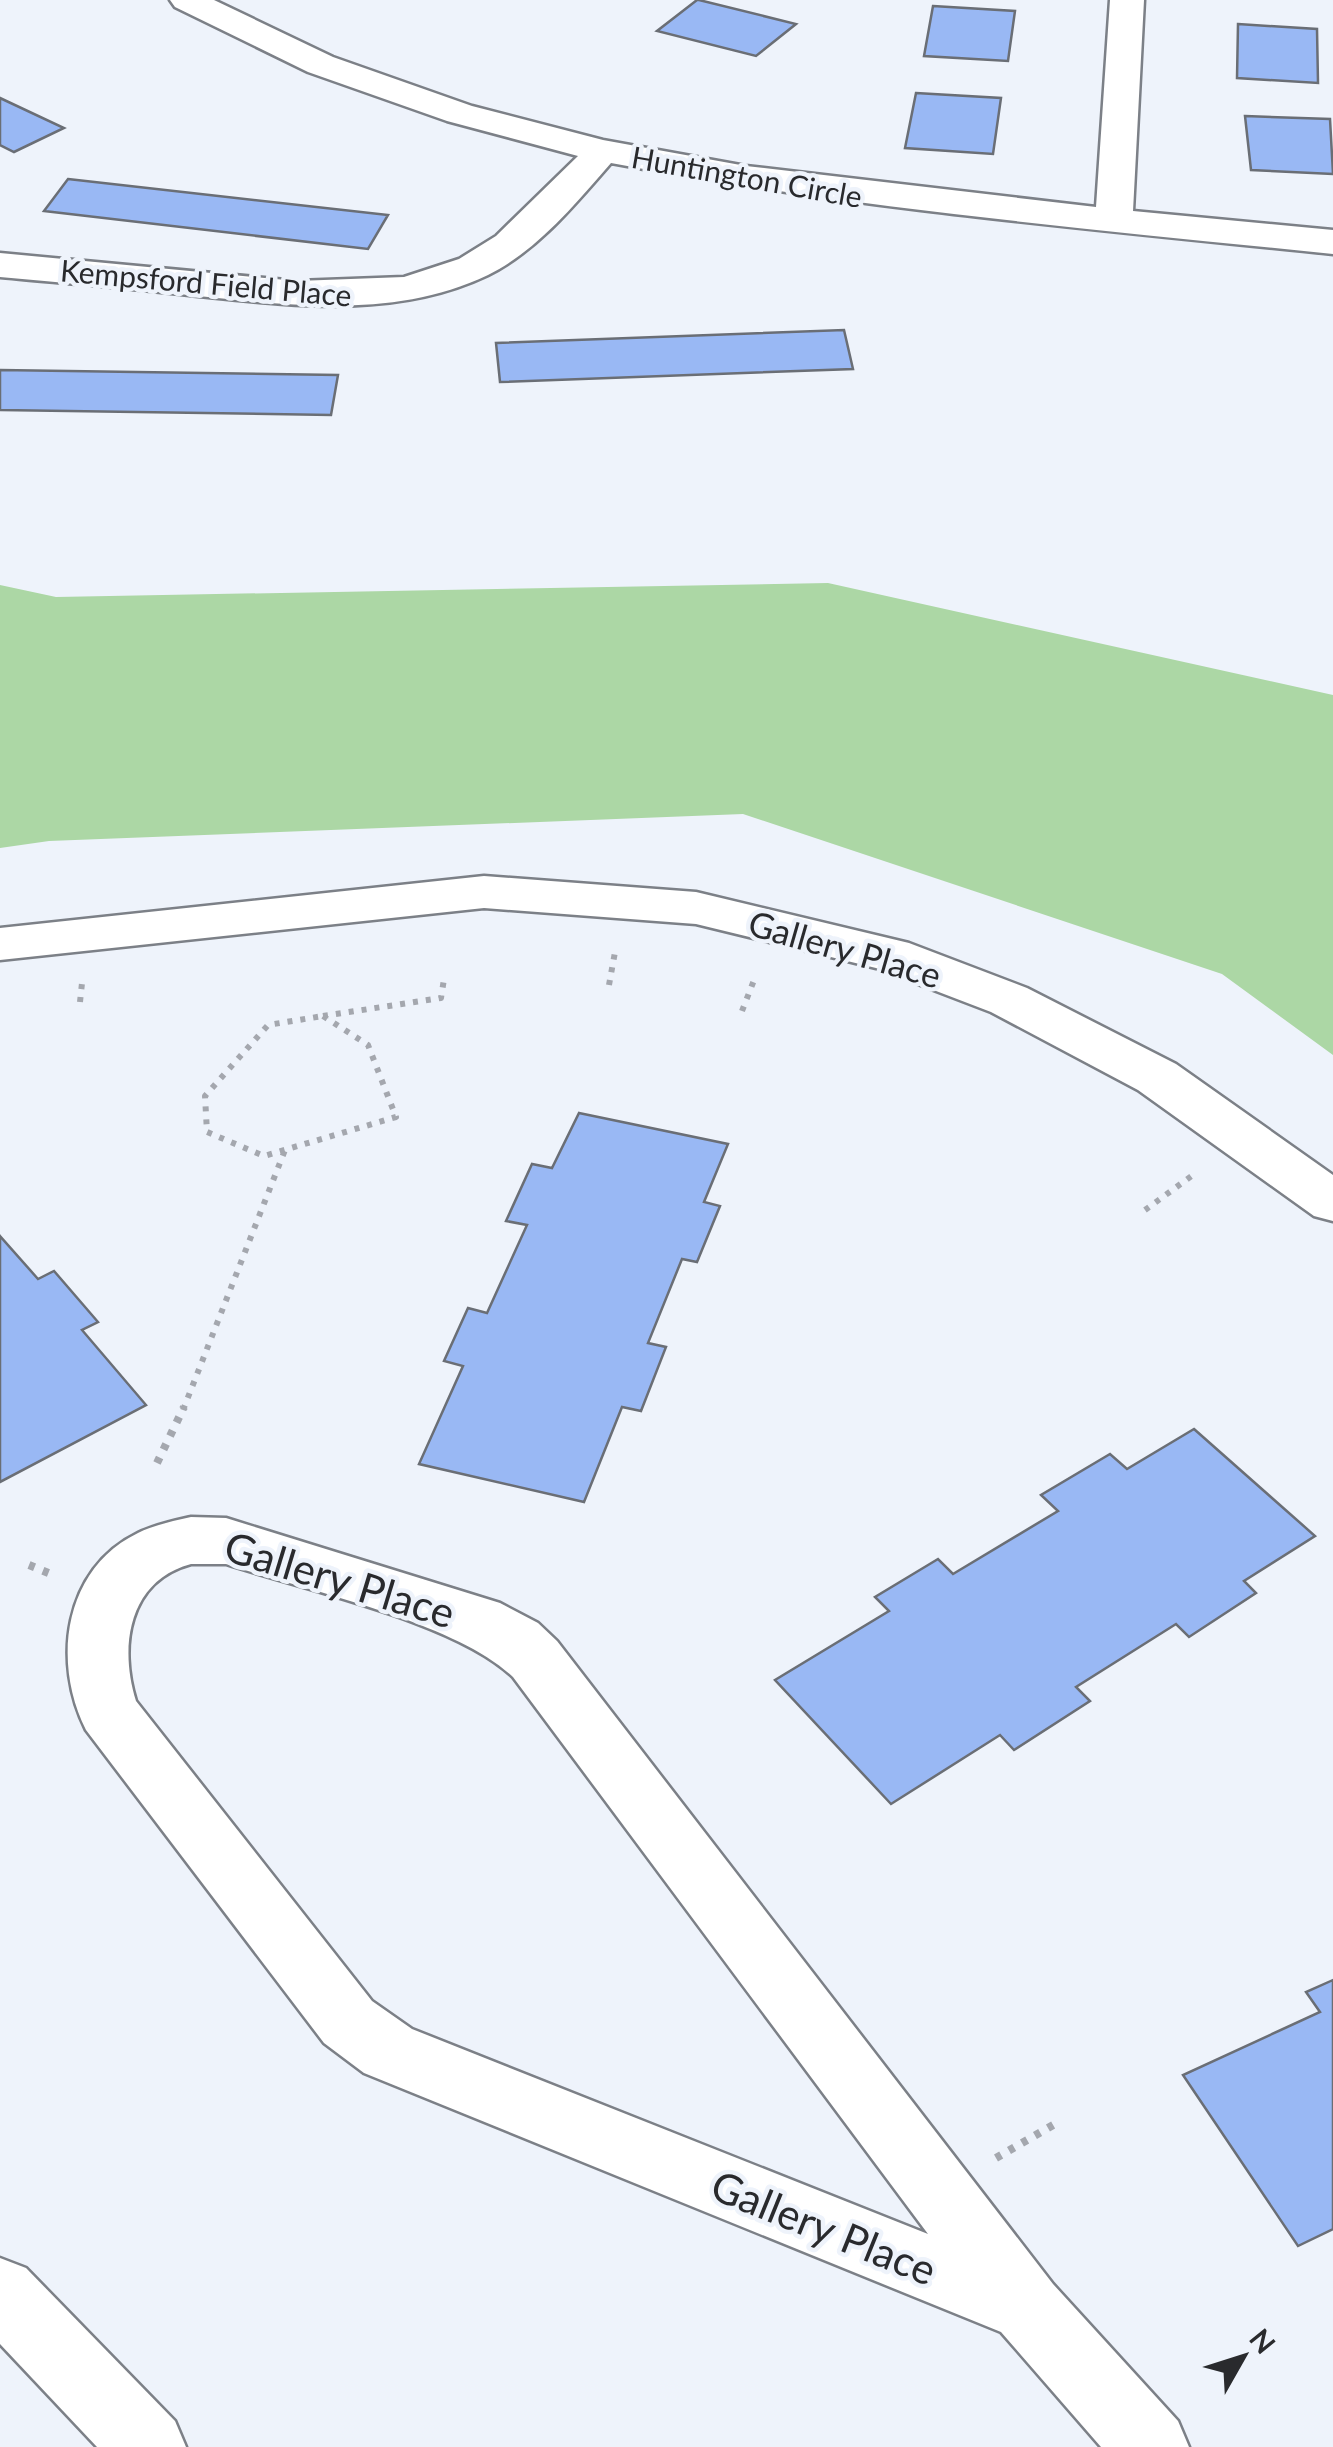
<svg xmlns="http://www.w3.org/2000/svg" width="1333" height="2447" viewBox="0 0 1333 2447" font-family="Lato,sans-serif">
	<style>
		.green { fill: #acd7a5 }
		.building { fill: #99b8f4; stroke: #6a6e75; stroke-width: 2.5 }
		.lines { fill: none; stroke-linecap: round; stroke-linejoin: round }
		.minor-casing { stroke: #7c8087; stroke-width: 5 }
		.major-casing { stroke: #7c8087; stroke-width: 5 }
		.path-far1 { stroke: #a4a7ae; stroke-width: 6; stroke-dasharray: 5 8; stroke-linecap: butt }
		.path { stroke: #a4a7ae; stroke-width: 8; stroke-dasharray: 6 9; stroke-linecap: butt }
		.minor { fill: #fff; fill-rule: evenodd }
		.major { fill: #fff; fill-rule: evenodd }
		.labels { text-anchor: middle; dominant-baseline: central; stroke-width: 9; stroke-linejoin: round; paint-order: stroke }
		.far-street-label { font-size: 30px; fill: #292a2d; stroke: #eef3fb }
		.street-label { font-size: 35px; fill: #292a2d; stroke: #eef3fb }
		.near-street-label { font-size: 42px; fill: #292a2d; stroke: #eef3fb }
	</style>
	<rect width="100%" height="100%" fill="#eef3fb"/>
	<!-- green -->
	<path class="green" d="M828 583 1333 695V1055L1222 974 743 814 49 841 0 848V585L56 597Z"/>
	<!-- building -->
	<path class="building" d="M697 0H699L796 24 756 56 657 31Z
		M933 6 1015 11 1008 61 924 56Z
		M1238 24 1317 29 1318 83 1237 78Z
		M916 93 1001 98 993 154 905 148Z
		M0 98 64 128 14 152 0 145Z
		M1245 116 1330 119 1333 174 1251 170Z
		M68 179 388 215 368 249 44 211Z
		M844 330 853 369 500 382 496 343Z
		M0 370 338 375 331 415 0 410Z
		M579 1113 728 1144 704 1202 720 1206 697 1262 682 1259 648 1343 666 1347 641 1411 622 1407 584 1502 419 1464 463 1366 444 1361 468 1308 487 1313 527 1225 506 1221 532 1164 552 1168Z
		M0 1236 38 1279 54 1271 98 1322 82 1330 146 1405 0 1482Z
		M1194 1429 1315 1536 1244 1581 1256 1593 1189 1637 1176 1624 1076 1687 1090 1701 1014 1750 1000 1735 891 1804 775 1680 889 1611 875 1597 938 1559 953 1574 1058 1511 1041 1495 1110 1454 1127 1469Z
		M1333 1980V2229L1298 2246 1183 2075 1320 2012 1306 1992Z"/>
	<g class="lines">
		<defs>
			<path id="minor" d="M170 0H214L333 57 472 106 603 140 746 166 1096 207 1110 0H1144L1133 211 1333 230V254C1091 229 850 208 611 163 575 204 538 250 488 275 394 320 289 305 189 295 126 288 63 283 0 277V253L297 281 404 277 459 259 496 236 578 156 447 121 308 72 175 7Z
				M484 876 696 892 909 943 1027 988 1176 1064 1333 1175V1221L1314 1216 1138 1090 991 1012 876 968 696 924 484 908 0 960V928Z
				M191 1517 226 1518 500 1603 538 1623 557 1641 1053 2284 1178 2421 1189 2447H1101L1001 2332 364 2073 324 2043 86 1730C52 1663 63 1569 138 1533 154 1525 173 1521 191 1517ZM191 1564H226C305 1590 456 1622 513 1677L928 2234 412 2029 372 2001 136 1701C119 1647 128 1581 191 1564Z"/>
			<path id="major" d="M0 2258 26 2268 175 2421 186 2447H97L0 2344Z"/>
		</defs>
		<!-- minor casing -->
		<use href="#minor" class="minor-casing"/>
		<!-- major casing -->
		<use href="#major" class="major-casing"/>
		<!-- path-far1 -->
		<path class="path-far1" d="M609 985 615 952
			M80 1002 82 983
			M742 1011 756 975
			M323 1016 368 1045 396 1117 264 1156 207 1132 205 1096 268 1025Z
			M323 1016 441 998 444 979
			M1145 1210 1197 1172
			M183 1410 285 1150"/>
		<!-- path -->
		<path class="path" d="M157 1463 184 1407
			M29 1565 51 1574
			M996 2158 1060 2121"/>
		<!-- minor -->
		<use href="#minor" class="minor"/>
		<!-- major -->
		<use href="#major" class="major"/>
	</g>
	<g class="labels">
		<!-- far-street labels -->
		<g class="far-street-label">
			<text transform="translate(747 176) rotate(10)">Huntington Circle</text>
			<text transform="translate(206 282) rotate(5)">Kempsford Field Place</text>
		</g>
		<!-- street labels -->
		<g class="street-label">
			<text transform="translate(845 948) rotate(16)">Gallery Place</text>
		</g>
		<!-- near-street labels -->
		<g class="near-street-label">
			<text transform="translate(340 1579) rotate(17)">Gallery Place</text>
			<text transform="translate(824 2227) rotate(22)">Gallery Place</text>
		</g>
	</g>
	<!-- north arrow -->
	<g transform="translate(1243 2357) rotate(51)" stroke="#eef3fb" stroke-width="8" paint-order="stroke">
	<path d="M0-8L18 38L0 25L-18 38Z" fill="#292a2d"/>
	<text y="-15" font-size="28" font-weight="bold" text-anchor="middle" fill="#292a2d">N</text>
	</g>
</svg>
